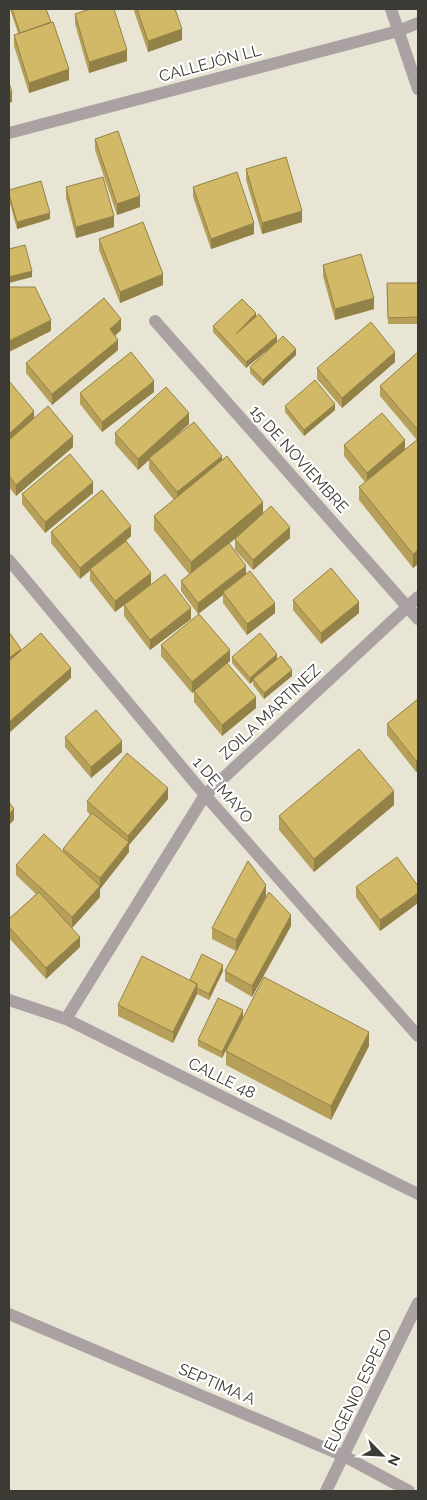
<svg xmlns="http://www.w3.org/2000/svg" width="427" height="1500" viewBox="0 0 427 1500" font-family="Raleway,sans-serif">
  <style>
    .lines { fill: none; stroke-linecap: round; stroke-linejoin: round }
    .minor { stroke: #aaa1a2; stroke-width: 12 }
    .wall { fill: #b59f59 }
    .shaded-wall { fill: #938248 }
    .building { fill: #d2b967; stroke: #938248 }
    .labels { text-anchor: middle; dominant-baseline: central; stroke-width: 4.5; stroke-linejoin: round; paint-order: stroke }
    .street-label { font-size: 16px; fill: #3c3a34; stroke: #fff }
  </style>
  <rect width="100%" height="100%" fill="#e9e5d4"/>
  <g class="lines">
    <!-- minor -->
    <path class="minor" d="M391,9l27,80
      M9,133l389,-102 20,-8
      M155,321l263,298
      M9,560l196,235 213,241
      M9,1000l57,19 352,175
      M66,1019l139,-224 213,-198
      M9,1314l335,142 65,35
      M326,1491l92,-188"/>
  </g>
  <!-- wall -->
  <path class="wall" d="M10,9h36l23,71 -40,13 -15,-47v-11l4,-2z
    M134,9h41l7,31 -34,12 -14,-41z
    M75,14l52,47 -38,12 -14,-49z
    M95,139l45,68 -23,8 -22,-65z
    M246,169l56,53 -40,12 -16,-54z
    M66,187l48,40 -38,11 -10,-40z
    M193,187l61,47 -43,15 -18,-52z
    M9,190l41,29 -33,10 -8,-29z
    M99,239l64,46 -43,18 -21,-53z
    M323,265l51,44 -39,11 -12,-44z
    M387,283h31v41h-30z
    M256,317l21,25 -31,26 -33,-36v-6z
    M121,330l-6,6 3,14 -66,55 -26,-32v-10z
    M418,352v212l-5,4 -54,-68v-13l6,-5 -21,-26v-11l61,5 12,-10 -37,-44v-10z
    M296,355l-33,31 -13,-13v-6z
    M395,362l-53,46 -25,-29v-11z
    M9,381l25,37 39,29 -57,49 -7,-9z
    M154,392l-52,40 -22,-28v-11z
    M285,406l50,4 -31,26 -19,-24z
    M189,424l-21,19 54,18 41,52 27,25 -37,32 -18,-20v-11l-6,5 17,29 29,40 -28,22 -24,-32v-8l-25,19 -17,-23v-10l8,-7 -35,-44v-14l20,-16 -25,-31v-9l-11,10 -23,-26v-11z
    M93,493l-48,40 -23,-29v-10z
    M51,532l80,4 -5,5 25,43 -36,28 -25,-32v-10l-10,9 -29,-36z
    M293,600l66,13 -38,31 -28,-34z
    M124,605l67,14 -41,31 -26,-34z
    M161,645l69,16 -3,2 29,45 -34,28 -28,-34v-10l-2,1 -31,-37z
    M232,657l45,2 15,17 -28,23 -11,-14v-4l-3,3 -18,-21z
    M418,699v71l-2,2 -29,-37v-11z
    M65,737l57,15 -31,26 -26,-31z
    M168,799l-39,46v7l-29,37v8l-28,31 8,19 -34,32 -37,-41v-19l27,-25 -20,-19v-10l47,-13v-3l27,-34 -3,-4v-10z
    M394,805l-80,67 -35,-42v-14z
    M418,886v17l-38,28 -24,-34v-10z
    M266,896l25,30 -39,71 -27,-16v-10l11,-20 -24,-12v-11z
    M418,964v13l-1,-2v-10z
    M223,971l-14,29 -12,-6 -24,49 -55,-27v-11l72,-25z
    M243,1017l-21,41 -24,-12v-6z
    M369,1046l-38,74 -105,-55v-14z"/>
  <!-- shaded-wall -->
  <path class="shaded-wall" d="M182,29v11l-34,12v-11z
    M127,50v11l-38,12v-11z
    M69,69v11l-40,13v-10z
    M12,92v10l-3,1v-10z
    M140,196v11l-23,8v-11z
    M302,211v11l-40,12v-11z
    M50,213v6l-33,10v-7z
    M114,216v11l-38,11v-11z
    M254,223v11l-43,15v-10z
    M32,271v6l-23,6v-6z
    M163,274v11l-43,18v-11z
    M374,298v11l-39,11v-11z
    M256,313v6l-20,15z
    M121,319v11l-11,10v-11z
    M51,320v11l-42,21v-11z
    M277,336v6l-31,26v-6z
    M118,340v10l-66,55v-11z
    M296,349v6l-33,31v-6z
    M395,352v10l-53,46v-10z
    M154,381v11l-52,40v-10z
    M335,404v6l-31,26v-6z
    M34,411v11l-25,23v-11z
    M189,413v11l-39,35 -1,-1v2l-11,10v-11z
    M73,436v11l-57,49v-11z
    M405,440v11l-38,32v-10z
    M222,456v11l-45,36v-11z
    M93,482v11l-48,40v-11z
    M263,502v13l-72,60v-13z
    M131,526v10l-51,43v-11z
    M290,527v11l-37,32v-10z
    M418,550v14l-5,4v-14z
    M246,566v11l-23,15v3l-25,19v-11z
    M151,573v11l-36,28v-11z
    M359,602v11l-38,31v-11z
    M275,603v10l-28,22v-11z
    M191,608v11l-41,31v-10z
    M21,649v6l-12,9v-6z
    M230,650v11l-38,32v-11z
    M277,654v6l-24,19v2l-3,3v-6z
    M71,668v10l-62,55v-11z
    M292,670v6l-28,23v-6z
    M256,697v11l-34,28v-11z
    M122,741v11l-31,26v-11z
    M418,759v11l-2,2v-11z
    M168,788v11l-39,46v7l-29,37v8l-28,31v-11l28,-31v-8l28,-35v-7z
    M394,791v14l-80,67v-13z
    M14,809v11l-5,5v-11z
    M266,885v11l-30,55v-11z
    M418,893v10l-38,28v-11z
    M291,915v11l-39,71v-11z
    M80,937v10l-34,32v-11z
    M223,965v6l-14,29v-6z
    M197,984v10l-24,49v-11z
    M243,1010v7l-21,41v-6z
    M369,1032v14l-38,74v-14z"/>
  <!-- building -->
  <path class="building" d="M12,9h34l5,13 -31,11z
    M90,9h24l13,41 -38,12 -14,-48z
    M137,9h38l7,20 -34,12z
    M53,22l16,47 -40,14 -15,-48z
    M9,83l3,9 -3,1z
    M118,131l22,65 -23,8 -22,-65z
    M286,157l16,54 -40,12 -16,-54z
    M237,172l17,51 -43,16 -18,-52z
    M103,177l11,39 -38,11 -10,-40z
    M41,181l9,32 -33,9 -8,-28v-4z
    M143,222l20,52 -43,18 -21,-53z
    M25,245l7,26 -23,6v-28z
    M361,254l13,44 -39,11 -12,-44z
    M387,283h31v34l-30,1z
    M9,287h26l16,33 -42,21z
    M104,298l17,21 -11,10 8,11 -66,54 -26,-31z
    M242,299l14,14 -20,21 23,-20 18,22 -31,26 -33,-36z
    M371,322l24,30 -53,46 -25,-30z
    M283,336l13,13 -33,31 -13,-13z
    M131,352l23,29 -52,41 -22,-29z
    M418,352v78l-38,-44z
    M315,380l20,24 -31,26 -19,-24z
    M9,381l25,30 -25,23z
    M166,387l23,26 -51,46 -23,-26z
    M48,406l25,30 -57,49 -7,-9v-36z
    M382,413l23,27 -38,33 -23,-28z
    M194,422l28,34 -45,36 -28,-34z
    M418,439v111l-5,4 -54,-67z
    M70,454l23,28 -48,40 -23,-28z
    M227,456l36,46 -72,60 -37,-46z
    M102,490l29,36 -51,42 -29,-36z
    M271,506l19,21 -37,33 -18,-21z
    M126,541l25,32 -36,28 -25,-32z
    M229,543l17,23 -48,37 -17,-22z
    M331,568l28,34 -38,31 -28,-33z
    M250,571l25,32 -28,21 -24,-32z
    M165,574l26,34 -41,32 -26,-35z
    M199,614l31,36 -38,32 -31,-37z
    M9,632l12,17 -12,9z
    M41,633l30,35 -62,54v-61z
    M260,633l17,21 -27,24 -18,-21z
    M281,656l11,14 -28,23 -11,-14z
    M227,663l29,34 -34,28 -28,-34z
    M418,699v60l-2,2 -29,-37z
    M96,710l26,31 -31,26 -26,-30z
    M359,749l35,42 -80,68 -35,-43z
    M127,753l41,35 -40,48 -41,-35z
    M9,802l5,7 -5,5z
    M92,813l37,29 -29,36 -37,-29z
    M44,834l56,52 -28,31 -56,-52z
    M397,857l21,29v7l-38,27 -24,-33z
    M248,861l18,24 -30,55 -24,-12z
    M39,892l41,45 -34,31 -37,-41v-8z
    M269,892l22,23 -39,71 -27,-15z
    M202,954l21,11 -14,29 -12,-6v-4l-7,-4z
    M142,956l55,28 -24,48 -55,-27z
    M264,977l105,55 -38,74 -105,-55z
    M218,998l25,12 -21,42 -24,-12z"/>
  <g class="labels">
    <!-- street labels -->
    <g class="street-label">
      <text transform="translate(210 63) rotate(-15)">CALLEJÓN LL</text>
      <text transform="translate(299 459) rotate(48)">15 DE NOVIEMBRE</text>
      <text transform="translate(270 712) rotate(-43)">ZOILA MARTINEZ</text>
      <text transform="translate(223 790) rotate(49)">1 DE MAYO</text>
      <text transform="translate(222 1078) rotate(26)">CALLE 48</text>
      <text transform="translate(217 1384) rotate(23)">SEPTIMA A</text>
      <text transform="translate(358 1390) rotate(-64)">EUGENIO ESPEJO</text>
    </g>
  </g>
  <!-- border -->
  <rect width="427" height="1500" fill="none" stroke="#3c3a34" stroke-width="20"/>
  <!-- north arrow -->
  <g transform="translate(382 1455) rotate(114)" stroke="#ffffff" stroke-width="4" paint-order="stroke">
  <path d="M0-4L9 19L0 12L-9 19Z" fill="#3c3a34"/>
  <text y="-8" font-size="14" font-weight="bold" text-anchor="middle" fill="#3c3a34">N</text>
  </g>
</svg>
